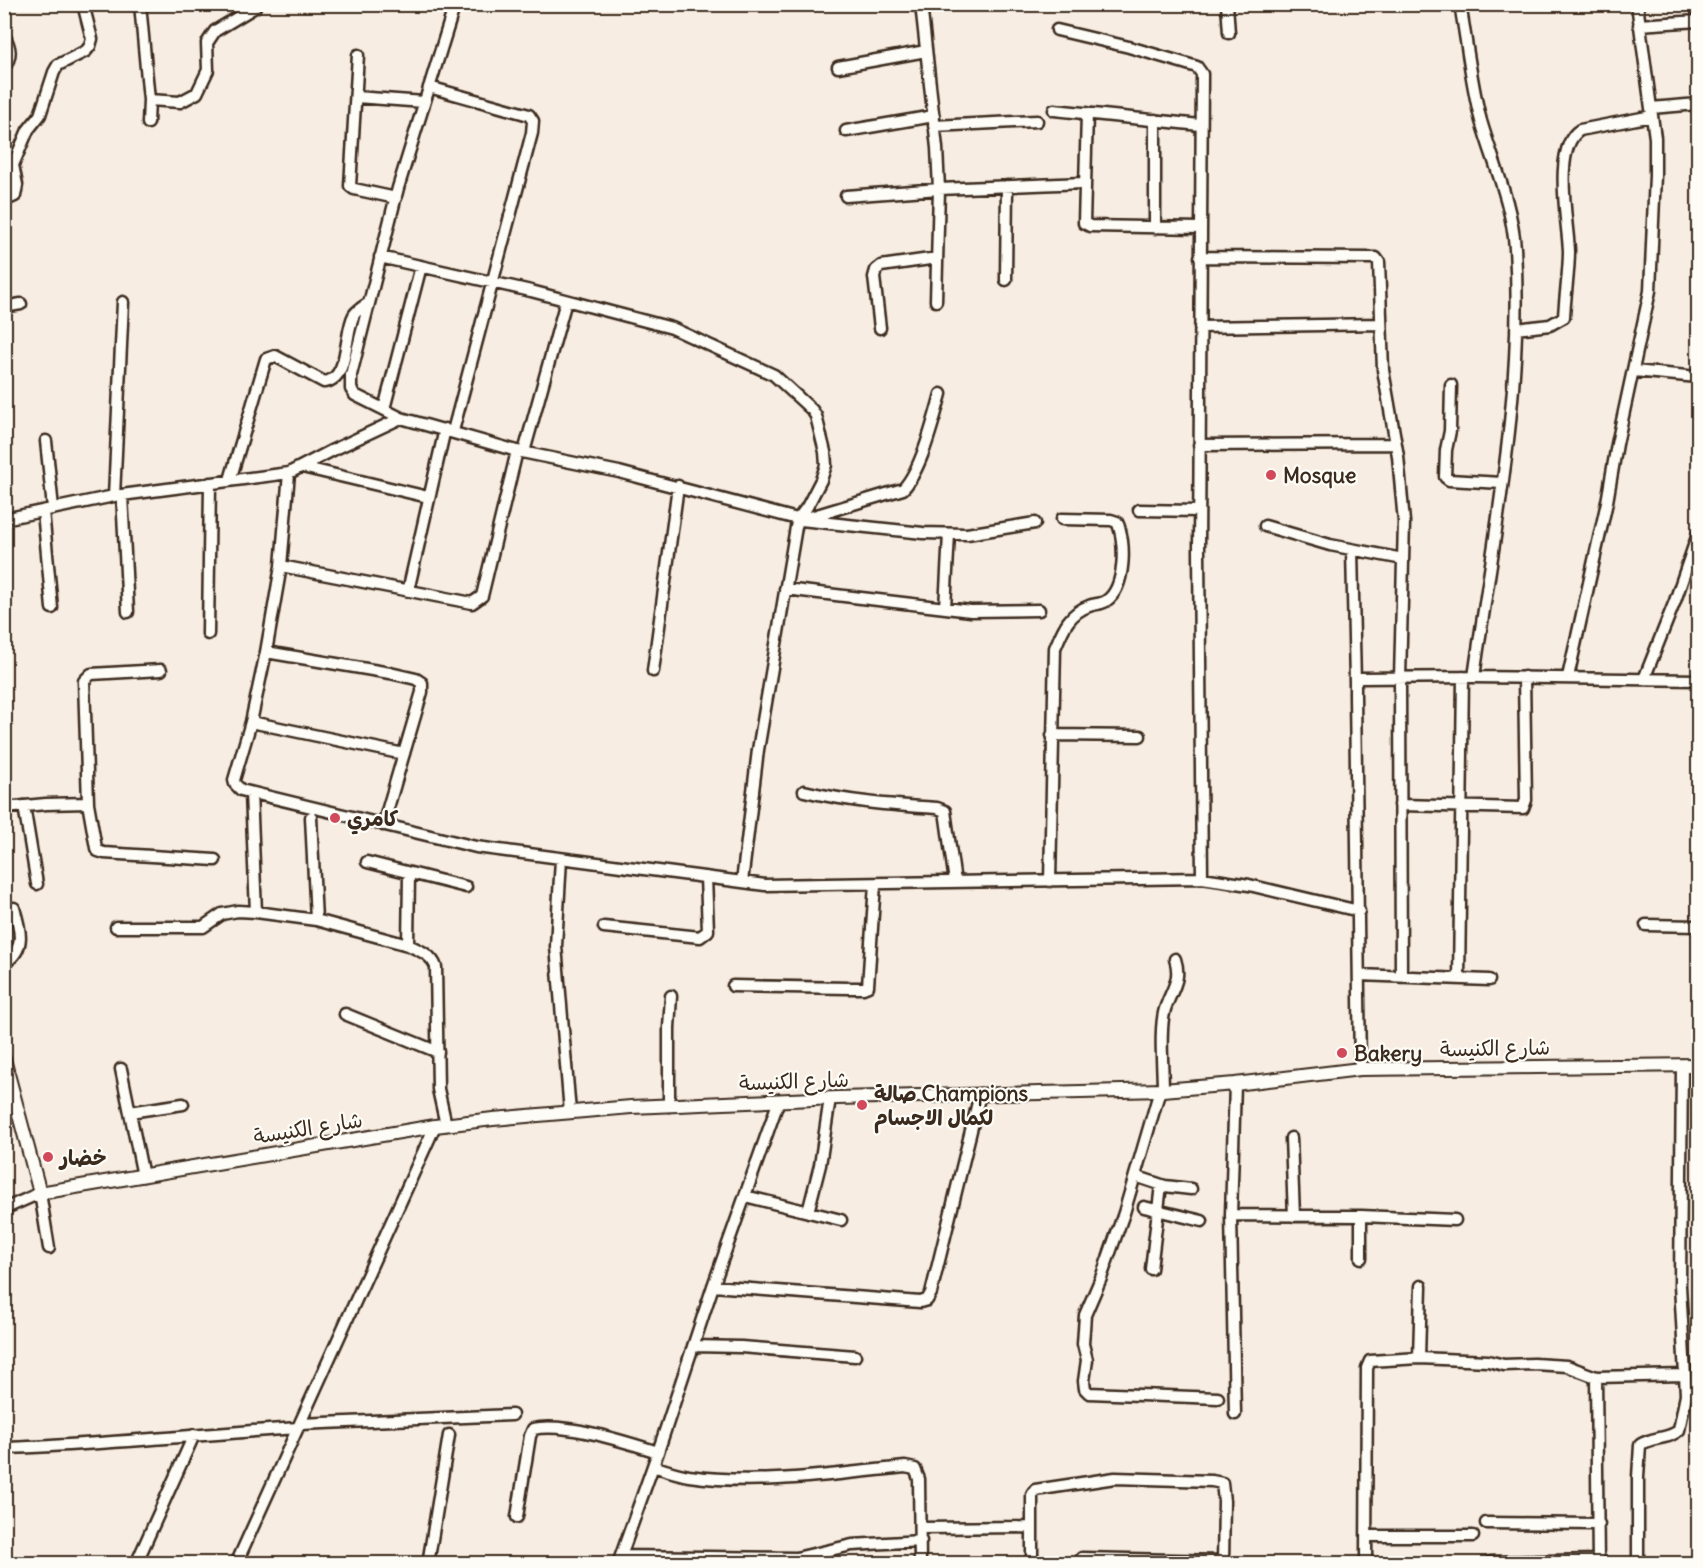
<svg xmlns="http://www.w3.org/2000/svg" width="1703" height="1568" viewBox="0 0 1703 1568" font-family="Delius,'Playpen Sans Arabic',sans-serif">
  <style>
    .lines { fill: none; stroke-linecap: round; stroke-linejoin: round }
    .minor-casing { stroke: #3b2a1e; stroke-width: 15 }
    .major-casing { stroke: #3b2a1e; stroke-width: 16 }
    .minor { stroke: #fdfcf7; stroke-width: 10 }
    .major { stroke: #fdfcf7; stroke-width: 12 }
    .poi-dot { fill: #d1495b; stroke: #fdfcf7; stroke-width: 2 }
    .labels { text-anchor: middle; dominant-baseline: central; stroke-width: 4.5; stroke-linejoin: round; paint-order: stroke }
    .poi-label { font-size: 21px; font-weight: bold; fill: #3b2a1e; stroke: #fdfcf7; text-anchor: start }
    .street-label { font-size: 21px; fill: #3b2a1e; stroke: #fdfcf7 }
  </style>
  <rect width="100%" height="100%" fill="#f7ede2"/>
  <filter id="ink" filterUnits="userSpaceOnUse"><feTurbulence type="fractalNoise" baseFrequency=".0167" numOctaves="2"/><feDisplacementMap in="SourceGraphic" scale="12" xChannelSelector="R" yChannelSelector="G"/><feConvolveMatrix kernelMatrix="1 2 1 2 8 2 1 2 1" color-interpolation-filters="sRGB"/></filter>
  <g filter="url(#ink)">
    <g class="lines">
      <defs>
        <path id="minor" d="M140,4l9,96 -1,23
          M455,4l-57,184 -47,187v14l4,6 46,23 116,33 102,21 182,48 122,13 44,1 68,-11
          M921,4l16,144 2,41 -3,112
          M1227,4l2,29
          M1460,4c7,39 11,79 21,117 12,41 31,83 34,127 9,143 -21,287 -41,429
          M1639,25l59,-4
          M1057,30l72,17 55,16 13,4 5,7 -3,478 3,326
          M4,35c7,13 8,21 0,33
          M358,55l-8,131 4,3 42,9
          M838,67l88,-16
          M429,87l100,28 4,6 -1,12 -79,298
          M356,97l68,5
          M149,100l31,2 17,-9 11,-23 -1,-27 8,-12 40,-24 1,-3
          M1651,108l47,-4
          M1054,110l146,15
          M1087,113l-3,110 6,3 110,2
          M1155,120v108
          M934,126l103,-5
          M846,131l88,-15
          M846,196l93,-7 145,-6
          M4,201l11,-5 2,-11 -4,-20 15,-35 12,-15 14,-43 4,-7 28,-14 4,-5 2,-7 -9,-35
          M380,257l151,34 141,37 102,47 38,35 4,6 9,36 1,13 -5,15 -14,27 -9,12 -2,8 -38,223 -16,132
          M1200,257l170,1h6l3,4 4,108 15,86 6,66 -4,156 1,299
          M1006,280l1,-94
          M4,307l17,-3
          M1200,327l180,-3
          M880,328l-6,-51 2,-7 5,-4 56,-8
          M1516,329l34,-4 14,-8c1,-22 5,-44 5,-66 -1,-28 -17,-104 11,-121l72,-14
          M1634,371l64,6
          M1451,385l-1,46 -4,19 -1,27 4,3 53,3
          M384,409l37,-143
          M46,441l7,67
          M1199,445l196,-1
          M524,452l42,-151
          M302,467l126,30
          M289,473l-8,93 -15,86 -15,70 -17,58 1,4 6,6 235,57 289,38 437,-7 47,7 110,26
          M230,480l36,-121 9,-3 49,26c26,-2 20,-50 30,-67 3,-5 10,-9 15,-12
          M122,495l6,117
          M114,496l9,-194
          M1139,510l60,1
          M43,511l9,97
          M807,518l96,-29c18,-18 31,-70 38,-95
          M4,519l110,-23 175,-23 44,-23 68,-32
          M1265,526l65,19 73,14
          M1352,550l3,133
          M281,566l191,37 10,-7 35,-145
          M785,589l186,22 68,-1
          M408,591l37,-162
          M945,608l4,-74
          M208,634l2,-151
          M266,652l124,21 26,6 6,4v9l-39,133
          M161,670l-70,4 -7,7 4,122 8,45 2,3 6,2 111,7
          M653,671l25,-185
          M1568,677l39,-175 10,-58 33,-153 5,-116v-37l-18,-134
          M1644,679l31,-78 23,-67
          M251,722l153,32
          M1052,735l88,1
          M804,791c47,11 85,14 133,17l8,3 10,71
          M251,793l5,119
          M1400,805l123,3 3,-8 -2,-123
          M24,806l13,78
          M4,808l42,-4 42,-1
          M311,817l5,103
          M561,859l-5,87 14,166
          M367,862l99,25
          M1050,881l5,-233c8,-19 14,-35 34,-42 5,-2 13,-2 17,-5 20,-13 20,-61 11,-79l-6,-2 -49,-1
          M1646,925l52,1
          M116,927h87l19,-13 16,-3 18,1 60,8 92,25c11,5 24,10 28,22l2,122 8,36
          M604,927l96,10 8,-6 -2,-54
          M408,945l1,-71
          M4,963c23,-13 16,-35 10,-55
          M1359,975l130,5
          M1459,979l4,-302
          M733,986l117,2h13l5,-2 7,-102
          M345,1014l93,38
          M1682,1065l-2,220 5,90
          M121,1069l22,107
          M1360,1069l-5,-373v-13l4,-5 115,-1 224,3
          M1235,1084l-4,131 4,199
          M1160,1090l-36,123 -23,65 -16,37 -2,29 4,16 -3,21 1,8 4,4 129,5
          M1163,1090c0,-23 -4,-61 2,-81 6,-19 17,-29 10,-50
          M669,1106v-78l2,-32
          M130,1112l53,-8
          M1291,1138l3,78
          M1135,1176l30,10 26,3
          M745,1196l96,24
          M1144,1207l58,14
          M4,1209l36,-16 9,55
          M808,1212l12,-47 10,-67
          M1231,1215l130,1 94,4
          M1361,1216v42
          M1151,1269l10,-84
          M713,1286l207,16 7,-2 4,-7 49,-199
          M693,1346l48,1 114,9
          M1419,1358l2,-72
          M1596,1377l2,187
          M300,1424l212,-9
          M4,1448c98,-3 196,-14 294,-20
          M653,1466c12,4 24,8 36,10 71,10 145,-2 216,-9l10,2 4,10 1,85
          M517,1517l13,-81 3,-7c32,-7 93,13 125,23
          M1486,1523l113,1
          M920,1528l111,-1
          M1366,1536h107
          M621,1556l175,2 56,-13 69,-4
          M1082,1558l140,3
          M1491,1562l107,-2
          M136,1564l58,-129
          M236,1564l199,-438
          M428,1564l21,-129
          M618,1564l40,-112 55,-166 66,-186
          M1032,1564v-69l3,-5 80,-12 97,3 10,2 2,18 -1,63
          M1366,1564l1,-196 3,-7 49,-3 69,3 16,4 30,-1 33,2 29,11 89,-2 1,20 -7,35c-10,10 -27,6 -39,15l-2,32v87"/>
        <path id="major" d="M4,1059l36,134 395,-67 58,-7 138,-12 206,-9 326,-8 72,-6 125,-15 338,-4"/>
      </defs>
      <!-- minor casing -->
      <use href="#minor" class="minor-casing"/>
      <!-- major casing -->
      <use href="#major" class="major-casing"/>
      <!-- minor -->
      <use href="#minor" class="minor"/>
      <!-- major -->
      <use href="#major" class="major"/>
    </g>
  </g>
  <!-- markers -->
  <g class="poi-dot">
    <circle cx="1271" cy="475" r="6"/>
    <circle cx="335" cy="818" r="6"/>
    <circle cx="1342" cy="1053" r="6"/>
    <circle cx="862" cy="1105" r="6"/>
    <circle cx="48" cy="1157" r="6"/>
  </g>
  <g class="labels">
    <!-- poi labels -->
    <g class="poi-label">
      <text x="1283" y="475">Mosque</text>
      <text x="347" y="818">كامري</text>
      <text x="1354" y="1053">Bakery</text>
      <text x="874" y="1093">صالة Champions<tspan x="874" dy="24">لكمال الاجسام</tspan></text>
      <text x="60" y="1157">خضار</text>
    </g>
    <!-- street labels -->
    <g class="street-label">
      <text transform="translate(1495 1048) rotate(-1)">شارع الكنيسة</text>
      <text transform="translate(794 1081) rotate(-2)">شارع الكنيسة</text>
      <text transform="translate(308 1128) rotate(-9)">شارع الكنيسة</text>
    </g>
  </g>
  <!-- margin -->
  <rect width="1703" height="1568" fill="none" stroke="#fdfcf7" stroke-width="24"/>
  <rect x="12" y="12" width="1679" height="1544" fill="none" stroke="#3b2a1e" stroke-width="2" filter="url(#ink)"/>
</svg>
